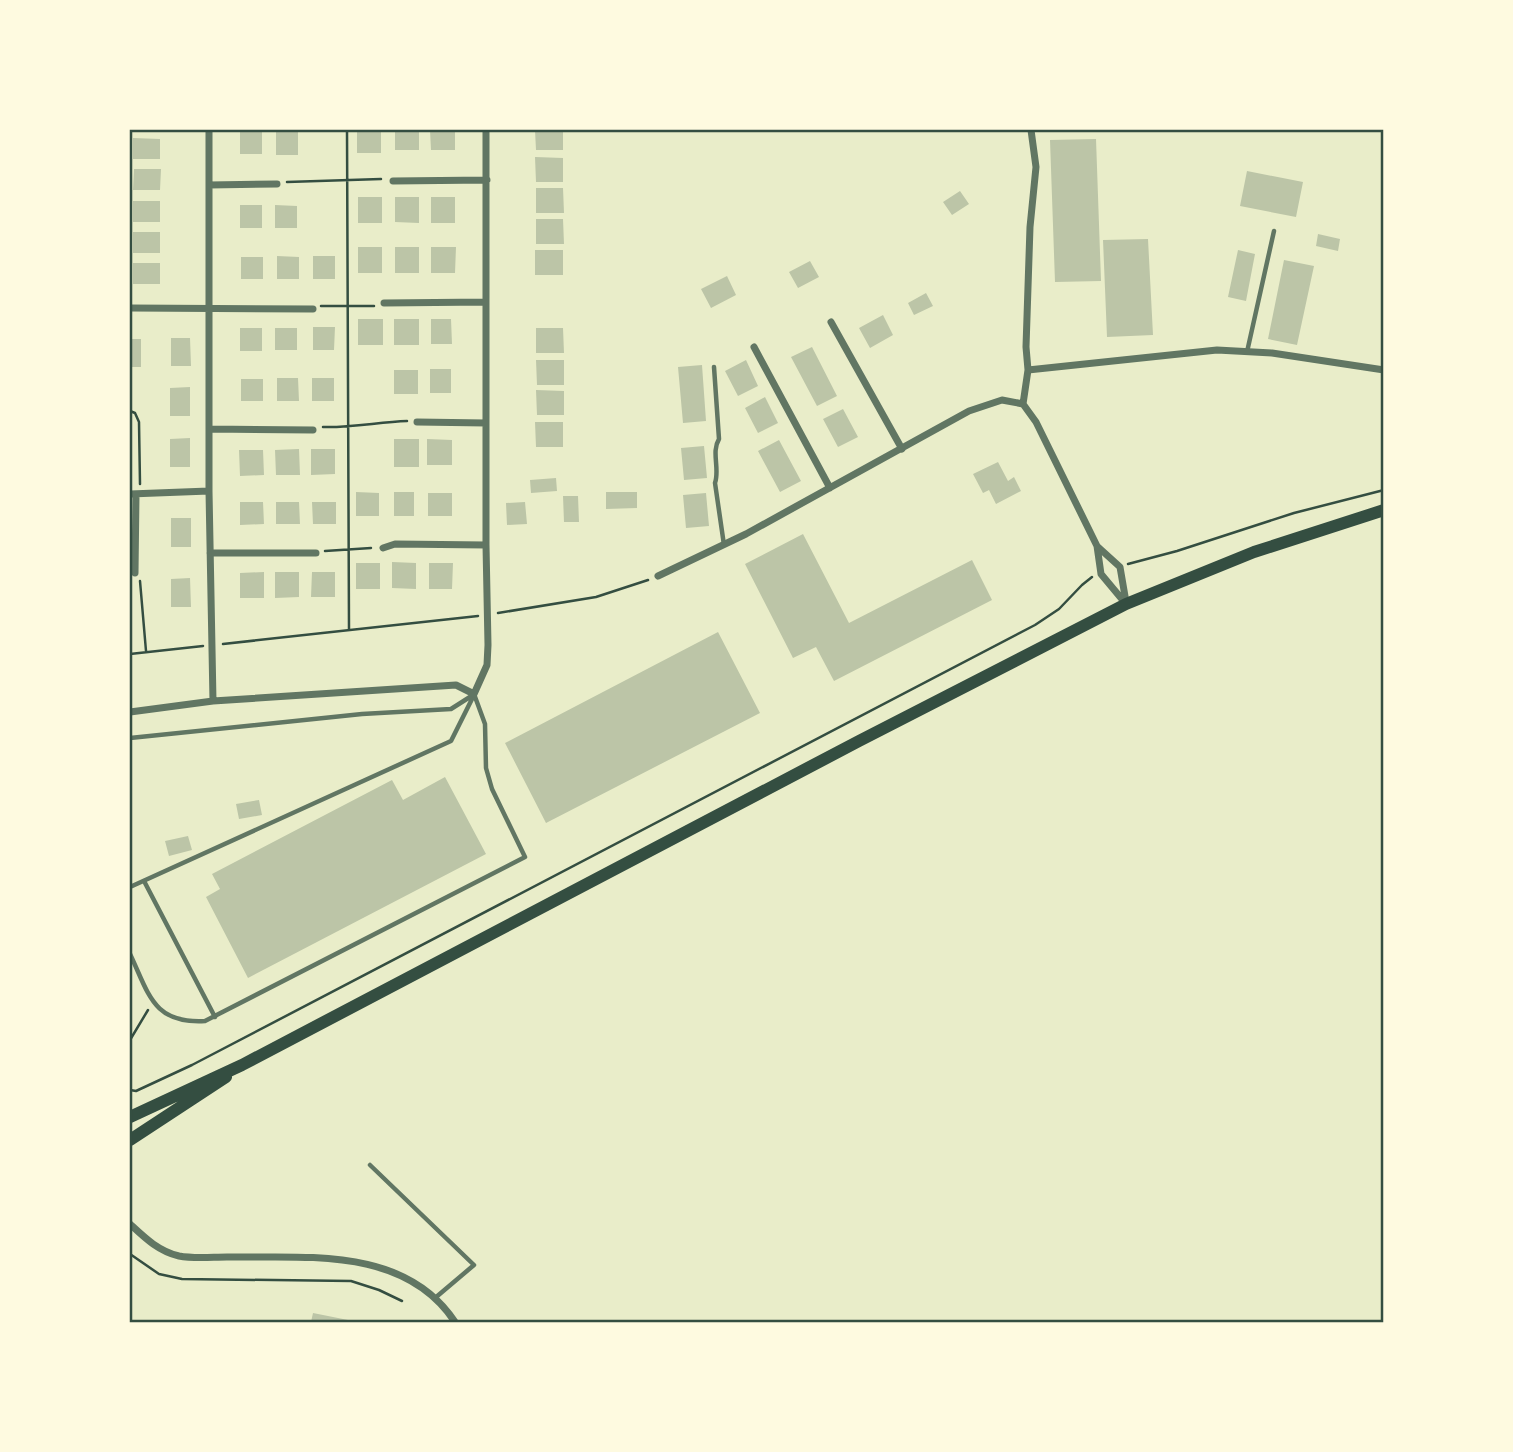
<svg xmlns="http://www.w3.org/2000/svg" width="1513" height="1452" viewBox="0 0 1513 1452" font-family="Lato,sans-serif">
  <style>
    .building { fill: #bcc5a7 }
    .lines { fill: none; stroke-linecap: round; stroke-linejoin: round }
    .path { stroke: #344e41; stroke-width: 2.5 }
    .service { stroke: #617663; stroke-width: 4.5 }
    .minor { stroke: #617663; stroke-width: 7 }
    .secondary { stroke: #344e41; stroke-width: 12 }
    .neatline { fill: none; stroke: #344e41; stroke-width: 2.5 }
  </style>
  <rect width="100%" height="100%" fill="#e9edc9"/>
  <!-- building -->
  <path class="building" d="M357,130h24v23h-24z
    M395,130h24v20h-24z
    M430,130h25v20h-24z
    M535,130h28v20h-27z
    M240,132h22v22h-22z
    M276,132h22v23h-22z
    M133,138l27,1v20h-27z
    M1096,139l5,142 -46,1 -5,-142z
    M535,157l28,1v24h-27z
    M134,169h27l-1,21h-27z
    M1247,171l56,11 -7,35 -56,-11z
    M536,188h27l1,25h-28z
    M960,191l9,13 -17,11 -9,-13z
    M358,197h24v26h-24z
    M395,197h24v26l-24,-1z
    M431,197h24v26h-24z
    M133,201h27v21h-27z
    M240,205h22v23h-22z
    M275,205l22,1v22h-22z
    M536,219h27l1,25h-28z
    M133,232h27v21h-27z
    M1318,234l22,5 -2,12 -22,-5z
    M1148,239l5,96 -46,2 -4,-97z
    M358,247h24v26h-24z
    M395,247h24v26h-24z
    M431,247h25l-1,26h-24z
    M535,250h28v25h-28z
    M1238,250l17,4 -9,47 -18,-4z
    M277,256l22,1v22h-22z
    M313,256h22v23h-22z
    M241,257h22v22h-22z
    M1284,260l30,6 -17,79 -29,-6z
    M810,261l9,16 -21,11 -9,-16z
    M133,263h27v21h-27z
    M727,276l9,19 -25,13 -10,-19z
    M926,293l7,13 -19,9 -6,-12z
    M883,315l10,20 -23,13 -11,-20z
    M358,319h25v26h-25z
    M394,319h25v26h-25z
    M431,319h20l1,25h-21z
    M313,327h22l-1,23h-21z
    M240,328h22v23h-22z
    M275,328h22v22h-22z
    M536,328h27l1,25h-28z
    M171,338h19l1,28h-20z
    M130,339h11v28h-11z
    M812,347l25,49 -20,10 -26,-49z
    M536,360h28v25h-27z
    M746,360l12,26 -20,10 -13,-25z
    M702,365l4,56 -23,2 -5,-56z
    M430,369h21v24h-21z
    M394,370h24v24h-24z
    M277,378h21l1,23h-22z
    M312,378h22v23h-22z
    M241,379h22v22h-22z
    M190,387v29h-20v-28z
    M536,390l28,1v24h-27z
    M765,397l13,26 -20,10 -13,-25z
    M843,409l15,28 -20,10 -15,-28z
    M535,422h28v25h-27z
    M190,438v29h-20v-28z
    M394,439h25v28h-25z
    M427,439l25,1v25h-25z
    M779,440l22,41 -21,11 -22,-41z
    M704,446l3,32 -23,2 -3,-32z
    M299,449l1,26h-24l-1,-25z
    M311,449h24v25l-24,1z
    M239,450h24l1,25 -24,1z
    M998,462l10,19 6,-4 7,14 -25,13 -7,-14 -6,3 -10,-19z
    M556,478l1,13 -26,2 -1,-13z
    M356,492l23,1v23h-23z
    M394,492h20v24h-20z
    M606,492h31v16l-31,1z
    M428,493h24v23h-24z
    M706,493l3,33 -23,2 -3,-33z
    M563,496h15l1,26h-15z
    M240,502h23l1,22 -24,1z
    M276,502h23l1,22h-24z
    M312,502h24v22h-23z
    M525,502l2,22 -20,1 -1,-22z
    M171,518h20v29h-20z
    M803,534l46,89 123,-63 20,40 -158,81 -18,-34 -23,11 -48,-94z
    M392,562l24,1v26l-24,-1z
    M356,563h24v26h-24z
    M429,563h24l-1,26h-23z
    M264,572v26h-24v-25z
    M275,572h24v25l-24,1z
    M312,572h23v25h-24z
    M190,578l1,29h-20v-28z
    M718,632l42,81 -214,110 -41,-80z
    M445,777l41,77 -238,124 -42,-81 14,-8 -8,-15 180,-94 11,20z
    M259,800l3,15 -23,4 -3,-15z
    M188,836l4,14 -23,6 -4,-15z
    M313,1313l40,8v1h-42z"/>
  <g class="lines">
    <!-- path -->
    <path class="path" d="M347,130l2,500
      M287,182l94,-3
      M321,306h53
      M130,411l5,2 4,9 1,62
      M323,427c28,1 56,-5 84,-6
      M325,551l46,-3
      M1128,564l49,-13 117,-38 90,-23
      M140,581l6,70
      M498,613l98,-16 52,-17
      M223,644l255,-28
      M130,654l73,-8
      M130,1040l18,-30
      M130,1090l6,1 56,-26 843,-440 24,-16 23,-24 10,-8
      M130,1254l29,20 23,5 169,2 28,9 23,11"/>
    <!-- service -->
    <path class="service" d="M1247,352l27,-121
      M714,367l5,72c-8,13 1,30 -4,44l9,62
      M130,738l232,-24 89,-5 22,-14
      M144,881l71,136
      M130,887l321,-146 23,-46
      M130,954c19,40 23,70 75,67l320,-164 -33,-68 -6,-21 -1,-44 -11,-30
      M370,1165l104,100 -39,33"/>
    <!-- minor -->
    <path class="minor" d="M209,130v361l4,210
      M393,181l94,-1
      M209,185l68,-1
      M384,303l102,-1
      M130,308l183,1
      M831,322l71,127
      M754,347l76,141
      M1028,370l189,-20 55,3 112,17
      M1023,404l5,-34 -2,-23 4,-120 6,-60 -5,-37
      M417,422l69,1
      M209,429l104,1
      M130,494l79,-3
      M1098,547l22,20 6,35
      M383,548l12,-4 91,1
      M210,553h106
      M135,573l1,-79
      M658,576l88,-42 223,-123 33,-11 21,4 13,18 61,124 4,28 25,30
      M130,712l83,-11 243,-16 18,9 13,-29 1,-20 -2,-100v-415
      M130,1224c14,13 28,27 49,32 15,3 33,1 48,1 79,1 178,-11 228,65"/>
    <!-- secondary -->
    <path class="secondary" d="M130,1117l112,-52 617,-324 267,-137 128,-52 130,-42
      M130,1140l96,-63"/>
  </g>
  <!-- border -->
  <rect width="1513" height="1452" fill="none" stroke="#fefae0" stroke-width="262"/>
  <rect x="131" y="131" width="1251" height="1190" class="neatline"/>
</svg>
